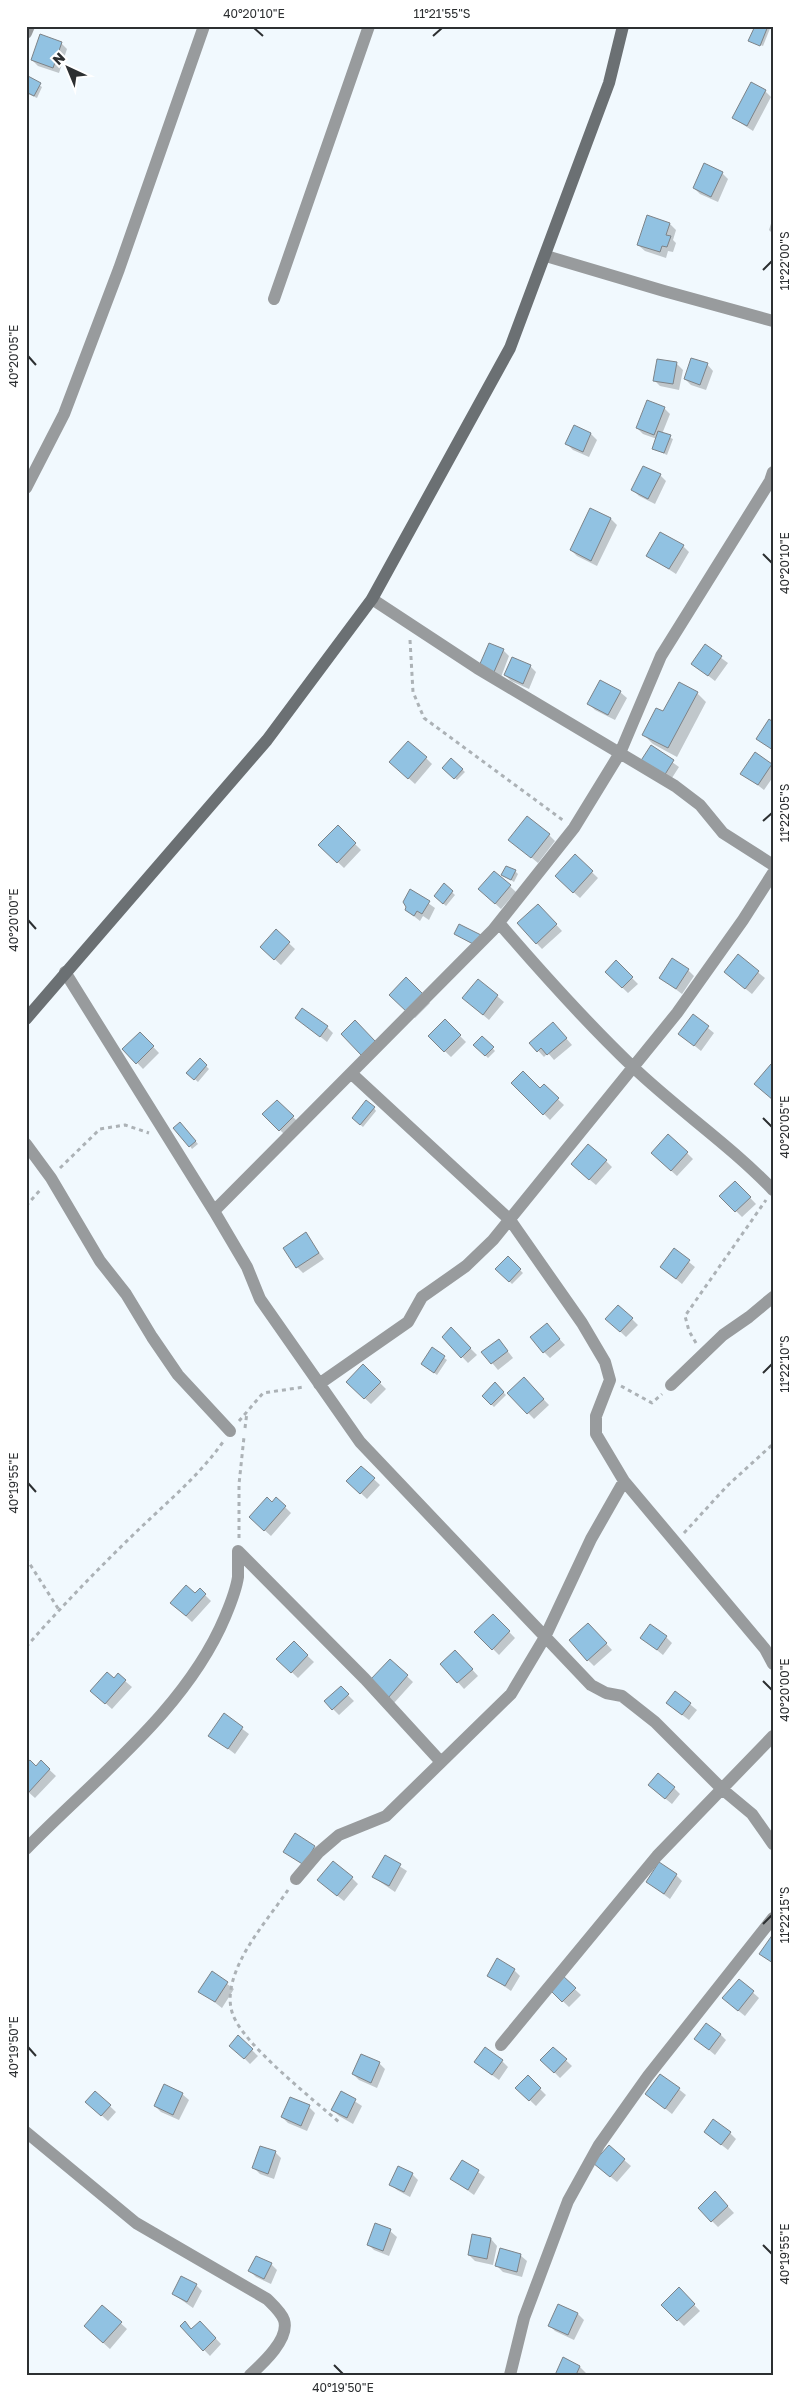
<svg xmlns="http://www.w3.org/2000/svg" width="799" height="2401" viewBox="0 0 799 2401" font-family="'Golos Text',sans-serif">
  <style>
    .shadow { fill: #0003 }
    .building { fill: #91c2e2; stroke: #7d8388 }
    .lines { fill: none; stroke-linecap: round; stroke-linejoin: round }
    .path { stroke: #acb2b6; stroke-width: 3; stroke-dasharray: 4 4; stroke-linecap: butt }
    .street { stroke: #989b9d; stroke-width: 12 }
    .secondary { stroke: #6b7073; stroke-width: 12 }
    .ticks { fill: none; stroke: #2c2f31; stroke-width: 2 }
    .neatline { fill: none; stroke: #2c2f31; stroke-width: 2 }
    .ticks-label { font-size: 12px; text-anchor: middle; fill: #2c2f31 }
  </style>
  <rect width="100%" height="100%" fill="#f1f9fe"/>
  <!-- shadow -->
  <path class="shadow" d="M756,26h15l-8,20 -12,-5z
    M61,43l6,6 -8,24 -21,-7 -6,-6z
    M28,78l14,9 -5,11 -11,-5z
    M765,91l6,6 -18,34 -20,-13z
    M722,173l6,6 -10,23 -18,-8 -6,-6z
    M648,217l22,7 6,6 -3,10 3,3 -3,9 -5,-1 -2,7 -21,-7 -7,-6z
    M773,217v17l-4,-4z
    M676,363l7,7 -4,20 -19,-4 -6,-6z
    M707,364l6,7 -7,19 -15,-5 -6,-6z
    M664,408l6,6 -8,20 11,5 -6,16 -13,-6 3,-10 -14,-5 -6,-6z
    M591,434l6,6 -8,17 -16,-7 -6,-6z
    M660,475l6,6 -11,23 -16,-8 -6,-6z
    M591,510l20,9 6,6 -20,41 -20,-10 -6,-6z
    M683,546l6,6 -13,22 -28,-18z
    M705,646l23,17 -13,18 -22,-17z
    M503,650l6,6 -8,21 -20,-11z
    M530,666l6,6 -7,17 -18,-8 -6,-6z
    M620,692l7,6 -12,22 -20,-10 -6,-6z
    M697,693l9,9 -29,55 -24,-13 -10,-10 20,-21z
    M651,747l28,20 -9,14z
    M426,758l6,6 -17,20 -18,-16z
    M451,759l14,13 -8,8 -13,-12z
    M771,765l2,12 -9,13 -22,-17z
    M338,827l23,23 -17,18 -24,-23z
    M549,835l6,6 -17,22 -28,-23z
    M575,856l23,22 -18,20 -18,-16z
    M515,871l3,3 -4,8 -11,-7z
    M495,872l21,20 -15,17 -15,-14z
    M444,885l11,10 -9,11 -11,-10z
    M411,891l24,17 -6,12 -6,-4 -3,5 -14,-11z
    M538,905l24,26 -20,18 -24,-25z
    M276,931l19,18 -14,16 -13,-12z
    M738,956l27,22 -13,16 -20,-16z
    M616,962l22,22 -10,9 -22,-21z
    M688,970l6,6 -12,18 -21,-16z
    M406,979l24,24 -15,15 -24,-23z
    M478,980l26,22 -15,18 -19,-16z
    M693,1016l21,17 -13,18 -21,-17z
    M297,1018l30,9 6,6 -6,9z
    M445,1021l21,21 -15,15 -22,-21z
    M559,1030l13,15 -18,15 -6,-7 -4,4 -13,-14z
    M140,1033l19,20 -16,16 -19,-20z
    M482,1037l13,14 -7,7 -13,-13z
    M200,1060l9,9 -11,13 -10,-9z
    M513,1083l27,7 4,-4 20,19 -14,15z
    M277,1101l22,22 -13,13 -22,-22z
    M374,1108l2,3 -13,16 -7,-6z
    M180,1124l18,20 -6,5 -2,-3z
    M687,1153l6,6 -16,17 -19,-17z
    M606,1161l6,6 -16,18 -18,-15z
    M735,1182l21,22 -14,13 -21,-21z
    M305,1234l19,25 -21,14 -6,-6z
    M674,1250l21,17 -13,17 -21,-17z
    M508,1258l15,15 -11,11 -15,-15z
    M607,1319h25l6,6 -12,12z
    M451,1329l26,26 -9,8 -25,-26z
    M552,1331l13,14 -15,13 -6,-6z
    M499,1340l14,18 -15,12 -15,-18z
    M432,1349l15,11 -10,15 -12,-9z
    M363,1366l23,23 -15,15 -24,-22z
    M524,1379l25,26 -15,14 -25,-26z
    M495,1384l11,11 -12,12 -11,-11z
    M361,1467l19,18 -13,14 -19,-18z
    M277,1499l14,14 -20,23 -21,-19z
    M200,1590l11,11 -19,21 -14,-13z
    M493,1615l22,23 -16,17 -23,-23z
    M594,1630l18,20 -18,16 -6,-6z
    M666,1637l6,6 -9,12 -21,-17z
    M294,1643l20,19 -16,16 -20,-19z
    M461,1657l17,19 -14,13 -22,-25z
    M390,1660l23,22 -19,21 -23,-23z
    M118,1675l14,12 -20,22 -20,-18 22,-11z
    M341,1688l13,13 -15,14 -13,-13z
    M676,1693l21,17 -8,10 -15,-11z
    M224,1715l25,19 -14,20 -25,-19z
    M41,1762l15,14 -21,22 -9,-8v-25l10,2z
    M674,1788l6,6 -8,10 -16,-13z
    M385,1857l22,14 -12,21 -22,-15z
    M676,1875l6,6 -12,18 -23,-17z
    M352,1878l6,6 -14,17 -19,-15z
    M514,1970l6,6 -9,15 -23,-16z
    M212,1973l22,16 -12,19 -22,-17z
    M562,1977l19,18 -12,12 -19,-18z
    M739,1980l20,18 -14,18 -15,-12z
    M720,2034l6,6 -11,15 -19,-16z
    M238,2037l20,19 -8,8 -19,-19z
    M553,2048l19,18 -12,12 -18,-18z
    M502,2061l6,6 -9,13 -17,-12z
    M379,2063l6,6 -8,19 -18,-8 -6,-6z
    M661,2075l25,20 -14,19 -25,-20z
    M528,2077l18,18 -10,11 -19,-18z
    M165,2086l17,8 7,6 -10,20 -18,-8 -6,-6z
    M95,2092l21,20 -8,9 -15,-13z
    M342,2093l20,13 -9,18 -14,-8 -6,-6z
    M309,2107l6,6 -8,18 -19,-8 -6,-6z
    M705,2132l25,1 6,6 -8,11z
    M609,2147l22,19 -14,16 -16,-13z
    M275,2152l6,6 -7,21 -14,-5 -6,-6z
    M462,2161l23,16 -11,18 -22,-16z
    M412,2174l6,6 -8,17 -13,-7 -6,-6z
    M721,2199l13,14 -16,14 -19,-19z
    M376,2225l14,6 7,6 -8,19 -15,-6 -6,-6z
    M473,2236l18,3 6,7 -4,19 -18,-4 -6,-6z
    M520,2255l7,6 -5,16 -19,-5 -6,-6z
    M271,2264l6,6 -6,14 -15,-7 -6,-6z
    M196,2285l6,6 -9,17 -20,-14z
    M679,2289l21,22 -16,15 -21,-21z
    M559,2305l19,9 6,6 -10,20 -19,-9 -6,-6z
    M103,2307l24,22 -17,20 -19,-17z
    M200,2322l21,22 -11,12 -29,-30 11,4z
    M564,2359l16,8 6,6 -1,2h-29z"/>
  <!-- building -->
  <path class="building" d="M755,26h13l-8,20 -12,-5z
    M40,34l22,8 -9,26 -22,-8z
    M28,76l13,7 -7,13 -8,-4z
    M751,82l15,8 -19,36 -15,-8z
    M704,163l19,9 -12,25 -18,-9z
    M647,215l23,8 -4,12 5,1 -4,11 -5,-1 -2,6 -23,-7z
    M691,358l17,5 -8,22 -16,-6z
    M657,359l20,3 -4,22 -20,-3z
    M647,400l18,7 -11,28 -18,-7z
    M574,425l17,8 -8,19 -18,-8z
    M658,431l13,4 -7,18 -12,-4z
    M643,466l18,8 -13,25 -17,-9z
    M590,508l21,10 -20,43 -21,-11z
    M660,532l24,13 -15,24 -23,-13z
    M489,643l15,6 -10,23 -15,-6z
    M705,644l17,12 -14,20 -17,-12z
    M512,657l19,8 -8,19 -19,-9z
    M600,680l21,11 -13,24 -21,-11z
    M679,682l19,10 -30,56 -26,-13 14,-27 7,3z
    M769,719l4,3v28l-17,-11z
    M408,741l19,16 -19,22 -19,-17z
    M651,745l23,15 -10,16 -24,-14z
    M755,752l17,12 -14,21 -18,-11z
    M451,758l12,11 -9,10 -12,-11z
    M527,816l23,18 -19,24 -23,-18z
    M338,825l18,18 -19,20 -19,-18z
    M575,854l18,17 -20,22 -18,-17z
    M506,866l10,4 -5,10 -10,-5z
    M494,871l17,14 -16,19 -17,-15z
    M444,883l9,8 -10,13 -9,-8z
    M410,889l20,12 -8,13 -5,-3 -3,5 -9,-6 1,-3 -3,-5z
    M538,904l19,20 -21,20 -19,-21z
    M459,924l22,11 -6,10 -21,-11z
    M276,929l14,13 -16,18 -14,-13z
    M738,954l21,17 -14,18 -21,-17z
    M672,958l17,11 -13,20 -17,-11z
    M616,960l17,17 -11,11 -17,-16z
    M406,977l19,19 -17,17 -19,-18z
    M478,979l20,16 -15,20 -21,-17z
    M302,1008l26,18 -8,11 -25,-19z
    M693,1014l16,12 -15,20 -16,-12z
    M445,1019l16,16 -17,17 -16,-16z
    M355,1020l20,21 -14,14 -20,-21z
    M553,1022l14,16 -20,17 -6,-7 -4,4 -8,-9z
    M140,1032l14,14 -18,18 -14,-15z
    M482,1036l12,11 -9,9 -12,-11z
    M200,1058l7,7 -13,15 -8,-7z
    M771,1064l2,1v35l-19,-16z
    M523,1071l17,17 4,-4 15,14 -16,17 -32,-32z
    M277,1100l17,16 -15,15 -17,-17z
    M366,1100l9,7 -15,18 -8,-7z
    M180,1122l16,19 -7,6 -16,-19z
    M668,1134l20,18 -17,19 -20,-18z
    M588,1144l19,16 -18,20 -18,-16z
    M735,1181l16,16 -16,15 -16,-16z
    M306,1232l13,21 -23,15 -13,-20z
    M674,1248l16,12 -14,19 -16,-12z
    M508,1256l13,13 -12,13 -14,-13z
    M618,1305l15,13 -13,14 -15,-13z
    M547,1323l13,16 -17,14 -13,-16z
    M451,1327l20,21 -10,10 -19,-21z
    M499,1339l9,12 -17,13 -10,-12z
    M432,1347l13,9 -11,17 -13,-9z
    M363,1364l18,18 -17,17 -18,-17z
    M524,1377l20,22 -17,15 -20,-21z
    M495,1382l9,10 -13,13 -9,-9z
    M361,1466l14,12 -15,16 -14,-13z
    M267,1497l5,5 4,-5 10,9 -22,25 -15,-14z
    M186,1585l9,8 5,-5 6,6 -20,22 -16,-13z
    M493,1614l17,17 -18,19 -18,-18z
    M588,1623l19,20 -20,18 -18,-21z
    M650,1624l17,12 -10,14 -17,-12z
    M294,1641l14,14 -17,18 -15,-14z
    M455,1650l18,19 -16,14 -17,-19z
    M390,1659l18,16 -20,23 -18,-18z
    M107,1672l7,6 4,-5 8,7 -21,24 -15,-13z
    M341,1686l8,8 -17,16 -8,-9z
    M675,1691l16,12 -9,12 -16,-12z
    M224,1713l19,14 -15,22 -20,-13z
    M30,1760l6,6 5,-6 9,9 -22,24 -2,-30z
    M658,1773l17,14 -10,12 -17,-14z
    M295,1833l20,13 -11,19 -21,-13z
    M385,1855l16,9 -12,22 -17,-9z
    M333,1861l20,16 -16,19 -20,-16z
    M659,1862l18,12 -13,20 -18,-12z
    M773,1934v29l-14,-9z
    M497,1958l18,11 -10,17 -18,-10z
    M212,1971l16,11 -13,20 -17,-10z
    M562,1975l14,13 -14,14 -13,-13z
    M739,1979l15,12 -16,20 -16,-13z
    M706,2023l15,11 -12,16 -15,-11z
    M238,2035l15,14 -9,10 -15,-13z
    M485,2047l18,13 -11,15 -18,-13z
    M553,2047l14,12 -13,14 -14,-13z
    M361,2054l19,8 -9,21 -19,-9z
    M660,2074l20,14 -15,21 -20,-15z
    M528,2075l13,13 -12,13 -14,-13z
    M164,2084l19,9 -10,22 -19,-9z
    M95,2091l16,14 -10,11 -16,-14z
    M341,2091l15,8 -9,19 -16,-8z
    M290,2097l20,8 -9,21 -20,-9z
    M713,2119l18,13 -10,13 -17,-13z
    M609,2145l16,14 -15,18 -17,-14z
    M260,2146l16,5 -8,23 -16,-6z
    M462,2160l17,10 -11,20 -18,-11z
    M398,2166l15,7 -9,19 -15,-7z
    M715,2191l13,15 -17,16 -13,-14z
    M375,2223l16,6 -8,22 -16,-6z
    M472,2234l19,4 -4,21 -19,-4z
    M500,2248l21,6 -4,18 -22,-6z
    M256,2256l16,7 -8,16 -16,-8z
    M181,2276l16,8 -10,18 -15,-8z
    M679,2287l16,17 -18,17 -16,-16z
    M558,2304l20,9 -10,22 -20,-9z
    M102,2305l20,17 -19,21 -19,-17z
    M185,2321l6,8 9,-8 16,17 -13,13 -23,-25z
    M563,2357l17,9 -4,9h-21z"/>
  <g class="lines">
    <!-- path -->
    <path class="path" d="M410,640l3,52 11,26 140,103
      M60,1168l40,-39 25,-4 24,8
      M26,1206l15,-17
      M696,1343l-7,-12 -4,-15 81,-116
      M621,1386l31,17 10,-9
      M239,1421l24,-28 41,-6
      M245,1428l2,-16
      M684,1533l43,-47 46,-42
      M239,1538v-54l5,-47
      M26,1558l33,52
      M26,1647c35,-40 71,-77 109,-114 30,-29 64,-57 88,-91
      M288,1890c-15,22 -36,47 -47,70 -8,16 -15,37 -8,55 12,31 80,84 107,108"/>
    <!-- street -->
    <path class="street" d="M26,33l3,-7
      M546,256l118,35 109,30
      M274,299l95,-273
      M26,488l38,-74 55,-145 85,-243
      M372,599l105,69 198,118 25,19 23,28 50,32
      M499,923c43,50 87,99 134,144 45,43 97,78 140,123
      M65,972l149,239 33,56 13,32 100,143 231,243 15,8 16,3 33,26 67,67 30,25 21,30
      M352,1074l158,146 72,103 23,39 5,18 -14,36v18l28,47 141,168 8,15
      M26,1144l25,34 49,83 26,33 26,43 26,38 52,56
      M214,1211l279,-281 81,-102 46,-75 41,-97 109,-175 3,-9
      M319,1384l89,-62 14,-25 44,-31 27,-26 184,-227 66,-93 30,-47
      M671,1385l52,-50 26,-18 24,-20
      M238,1551l127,128 76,83
      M26,1849c69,-71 160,-139 199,-232 5,-12 11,-26 13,-40 0,-8 0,-18 0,-26
      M296,1879l22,-26 21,-18 47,-19 125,-122 34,-57 46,-98 33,-58
      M501,2045l156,-189 116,-120
      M26,2132l110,91 131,76c6,6 14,13 17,21 6,19 -22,44 -34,55
      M510,2375l14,-57 44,-117 31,-56 49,-69 125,-158"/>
    <!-- secondary -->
    <path class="secondary" d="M26,1019l241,-279 105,-141 138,-251 99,-265 14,-57"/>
  </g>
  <!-- ticks -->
  <path class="ticks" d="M254,28l9,8M433,36l9,-8M763,270l9,-9M28,356l8,9M763,554l9,9M763,821l9,-8M28,920l8,9M763,1118l9,9M763,1373l9,-9M28,1483l8,9M763,1681l9,9M763,1924l9,-9M28,2047l8,9M763,2245l9,9M334,2365l9,9"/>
  <!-- border -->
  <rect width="799" height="2401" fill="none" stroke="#ffffff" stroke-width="55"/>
  <!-- north arrow -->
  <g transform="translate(68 68) rotate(316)" stroke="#ffffff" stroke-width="4" paint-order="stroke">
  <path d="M0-4L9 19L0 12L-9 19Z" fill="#2c2f31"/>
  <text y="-8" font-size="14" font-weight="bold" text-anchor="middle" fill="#2c2f31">N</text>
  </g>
  <rect x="28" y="28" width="744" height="2346" class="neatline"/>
  <g class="ticks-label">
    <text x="254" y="18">40°20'10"E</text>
    <text x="442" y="18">11°21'55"S</text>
    <text transform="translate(785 261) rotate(-90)" y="4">11°22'00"S</text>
    <text transform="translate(14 356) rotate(-90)" y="4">40°20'05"E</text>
    <text transform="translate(785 563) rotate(-90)" y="4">40°20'10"E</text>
    <text transform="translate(785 813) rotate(-90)" y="4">11°22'05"S</text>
    <text transform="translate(14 920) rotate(-90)" y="4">40°20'00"E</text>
    <text transform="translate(785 1127) rotate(-90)" y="4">40°20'05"E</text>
    <text transform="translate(785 1364) rotate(-90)" y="4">11°22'10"S</text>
    <text transform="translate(14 1483) rotate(-90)" y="4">40°19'55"E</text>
    <text transform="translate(785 1690) rotate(-90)" y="4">40°20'00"E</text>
    <text transform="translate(785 1915) rotate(-90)" y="4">11°22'15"S</text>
    <text transform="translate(14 2047) rotate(-90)" y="4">40°19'50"E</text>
    <text transform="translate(785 2254) rotate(-90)" y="4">40°19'55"E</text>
    <text x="343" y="2392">40°19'50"E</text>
  </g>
</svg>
